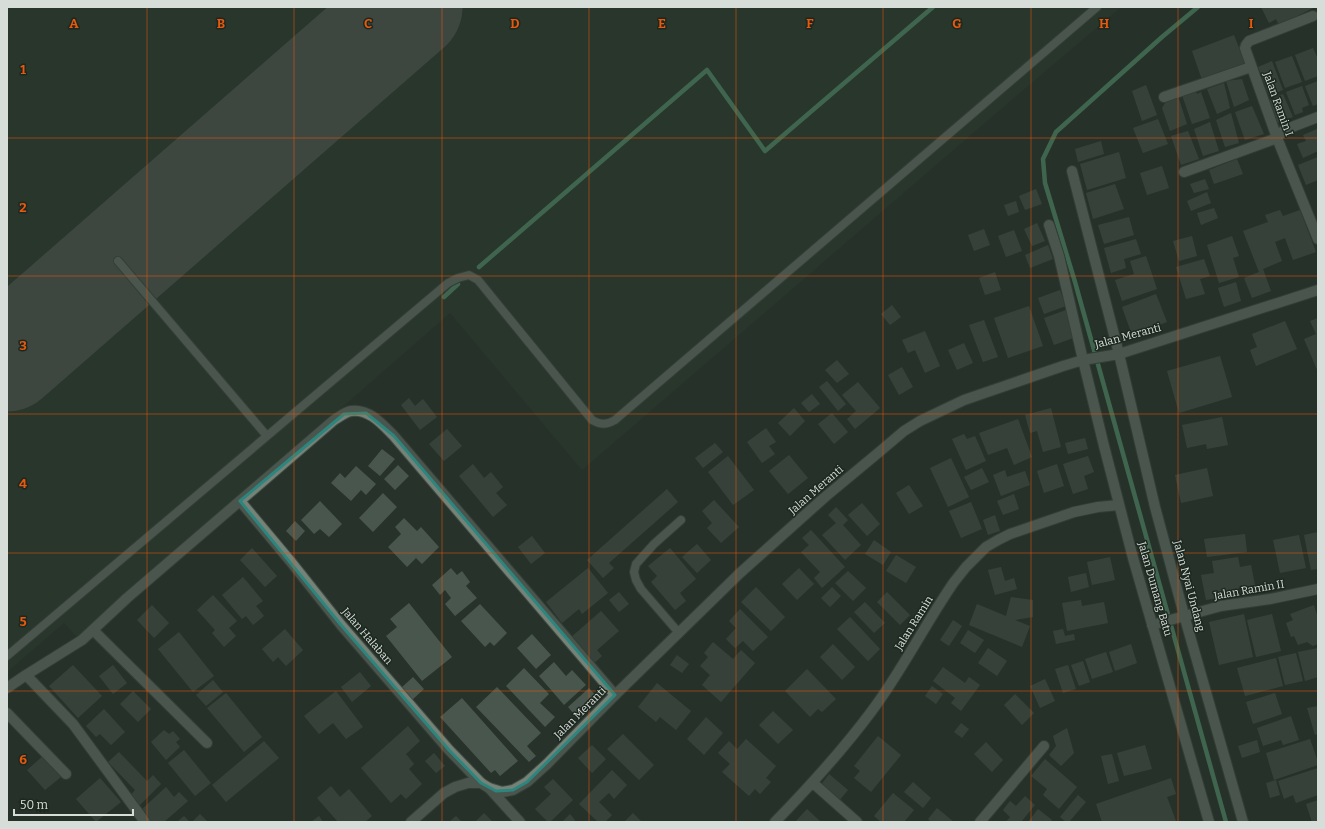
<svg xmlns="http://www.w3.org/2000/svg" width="1325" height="829" viewBox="0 0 1325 829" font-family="Bitter,serif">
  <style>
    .built { fill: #2c3c30 }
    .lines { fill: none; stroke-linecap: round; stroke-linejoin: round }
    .stream { stroke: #5ea47b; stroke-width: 4.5 }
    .runway { stroke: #59635c; stroke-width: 107 }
    .building { fill: #49564d }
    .service-casing { stroke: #434d46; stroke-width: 10 }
    .minor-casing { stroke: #434d46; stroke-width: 12 }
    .tertiary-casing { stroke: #434d46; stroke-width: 12 }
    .service { stroke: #748278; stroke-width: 8 }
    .minor { stroke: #748278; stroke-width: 10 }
    .tertiary { stroke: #748278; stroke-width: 10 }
    .marked { fill: none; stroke: #2d867e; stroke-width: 3; stroke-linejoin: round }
    .grid { fill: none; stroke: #e8590c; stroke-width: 1; stroke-opacity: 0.55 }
    .labels { text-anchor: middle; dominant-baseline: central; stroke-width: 3; stroke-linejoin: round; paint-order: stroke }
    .street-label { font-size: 11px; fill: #d7ded9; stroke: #1d2820 }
    .grid-label { font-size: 13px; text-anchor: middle; font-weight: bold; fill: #e8590c; stroke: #1d2820; stroke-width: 3; stroke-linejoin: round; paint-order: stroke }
  </style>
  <rect width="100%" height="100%" fill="#27322a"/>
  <!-- built -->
  <path class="built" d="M7,7h1114l-127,108 -412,355 -132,-157 -372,325 -14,-15 -57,49z"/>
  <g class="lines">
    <!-- stream -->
    <path class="stream" d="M1198,7l-36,30 -106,95 -13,27 2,24 30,99 151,540
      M479,267l228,-197 58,81 168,-144
      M444,297l14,-13"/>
    <!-- runway -->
    <path class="runway" d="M7,358l402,-351"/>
  </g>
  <!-- building -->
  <path class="building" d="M1261,7h54l-36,18 -3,-6 -7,4z
    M1234,35l11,28 -43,17 -10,-29z
    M1313,48l5,11v17l-13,5 -10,-26z
    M1292,56l10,26 -17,6 -10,-26z
    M1272,61l11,29 -14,5 -11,-28z
    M1242,79l7,21 -15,7 -8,-26z
    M1318,81v23l-5,2 -8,-20z
    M1224,83l6,25 -13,6 -10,-25z
    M1146,85l11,30 -15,6 -10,-30z
    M1302,86l7,19 -7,3 1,4 -8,3 -9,-23z
    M1195,90l2,4 4,-2 9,26 -18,6 -10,-29z
    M1283,94l10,23 -16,6 -9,-22z
    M1178,96l9,28 -17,7 -8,-23 5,-8z
    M1252,106l12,28 -19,6 -10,-28z
    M1231,113l8,30 -14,4 -9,-27z
    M1158,119l10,25 -25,9 -10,-25z
    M1210,122l9,29 -16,5 -9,-27z
    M1317,129l1,22 -15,7 -6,-14 9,-3 -3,-6z
    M1188,131l11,28 -18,6 -10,-29z
    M1101,141l3,13 -26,8 -3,-13z
    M1119,152l7,26 -39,12 -7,-26z
    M1318,157v23l-12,5 -8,-20z
    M1237,159l6,15 -29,10 -5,-14z
    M1162,166l7,22 -22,7 -7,-22z
    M1205,179l4,10 -15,4 -4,-9z
    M1115,184l9,25 -31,10 -7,-26z
    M1036,189l6,15 -17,6 -6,-14z
    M1207,192l4,11 -20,8 -4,-10z
    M1016,201l3,11 -11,4 -4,-11z
    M1214,208l4,10 -17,7 -4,-12z
    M1280,210l3,6 17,-6 16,42 -23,8 -8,-22 -10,4 7,19 -19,8 8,22 -19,7 -8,-20 15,-6 -16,-41 25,-9 -3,-7z
    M1129,217l5,18 -30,9 -6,-19z
    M1037,223l8,18 -13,5 -8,-17z
    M984,229l6,16 -16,6 -6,-16z
    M1014,230l8,21 -16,6 -8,-21z
    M1192,236l5,20 -18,5 -6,-20z
    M1232,236l7,20 -6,2 6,19 -20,6 -12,-38z
    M1136,239l5,15 -17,5 2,9 -15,5 -7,-25z
    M1048,245l5,14 -23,9 -5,-13z
    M1146,256l11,33 -35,12 -7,-21 19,-6 -4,-13z
    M1204,259l6,17 -10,3 5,15 -19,5 -10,-32z
    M995,272l6,18 -16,5 -6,-17z
    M1236,282l5,19 -17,6 -6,-19z
    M1060,290l6,16 -22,8 -6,-16z
    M1156,294l11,28 -35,13 -10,-28z
    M892,305l9,12 -11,8 -9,-11z
    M1029,306l14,40 -35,12 -14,-40z
    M1066,310l10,27 -22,8 -10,-27z
    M1318,318v54l-14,-33 12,-5 -6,-13z
    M984,320l14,37 -15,5 -14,-37z
    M1285,321l12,28 -41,17 -6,-16 7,-3 -5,-13z
    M925,331l15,35 -15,7 -10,-23 -7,3 -6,-13z
    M964,343l9,20 -16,7 -9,-20z
    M1220,356l12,41 -53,16 -12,-42z
    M837,360l12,14 -12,9 -12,-13z
    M902,367l11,20 -14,8 -11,-20z
    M827,381l19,23 -8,7 -19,-24z
    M858,382l22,26 -25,21 -8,-10 9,-8 -14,-16z
    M812,394l8,10 -11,8 -8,-9z
    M409,398l6,8 8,-7 14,18 -17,13 -19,-25z
    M794,408l11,13 -15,15 -12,-13z
    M1051,408l10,39 -18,5 -6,-21 -7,2 -5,-18z
    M832,413l16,19 -14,12 -16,-20z
    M1222,417l6,28 -21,4 -1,-5 -19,4 -5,-23z
    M1018,419l14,38 -18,8 -7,-17 -19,7 -9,-22z
    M766,428l10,14 -7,4 6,8 -13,9 -15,-21z
    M447,429l15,17 -18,15 -15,-17z
    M964,434l3,5 8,-3 11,25 -20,9 -14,-31z
    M1085,438l3,11 -20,5 -3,-11z
    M715,443l8,9 -20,16 -8,-10z
    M382,449l13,10 -15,17 -12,-10z
    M789,455l19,23 -20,16 -19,-23z
    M728,456l26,34 -21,15 -25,-33z
    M1088,456l6,16 -10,4 4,13 -15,5 -10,-30z
    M951,458l18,39 -21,10 -18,-39z
    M473,464l11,14 7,-6 12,15 -7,6 11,12 -14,12 -34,-41z
    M1057,464l7,22 -20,7 -7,-22z
    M398,465l11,11 -14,14 -11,-11z
    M356,466l20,18 -10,11 -5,-5 -10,11 -20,-18 9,-10 5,5z
    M982,468l7,14 -18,8 -7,-13z
    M1207,468l6,28 -32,7 -6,-28z
    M1005,470l2,7 18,-6 5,14 -29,11 -8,-21z
    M909,485l14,21 -14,8 -13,-21z
    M667,489l11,13 -69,61 5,5 -11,10 -16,-18z
    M383,493l14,14 -24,25 -14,-14z
    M1014,494l5,15 -16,6 -6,-14z
    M714,500l25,27 -18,16 -14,-15 5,-5 -10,-12z
    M320,501l22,23 -13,13 -9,-8 -6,5 -13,-14z
    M971,502l11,27 -21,9 -12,-27z
    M862,503l18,21 -13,12 -19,-21z
    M836,507l12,13 -5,5 18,20 -16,15 -23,-25 14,-12 -8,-8z
    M995,515l5,16 -12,4 -5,-15z
    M404,518l13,13 4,-4 18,20 -17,17 -6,-6 -9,9 -19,-20 13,-13 -6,-7z
    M295,521l10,10 -9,10 -10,-10z
    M811,530l34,37 -23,21 -8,-10 6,-6 -19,-20 8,-7 -7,-7z
    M1318,532v37l-7,1 -7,-35z
    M1245,534l2,18 -40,5 -3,-18z
    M1299,535l7,33 -26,5 -7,-33z
    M532,536l13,17 -14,11 -13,-17z
    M874,540l17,12 -8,13 -18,-11z
    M697,544l14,16 -14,13 -15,-16z
    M252,548l25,28 -12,11 -25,-27z
    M670,548l26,31 -16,14 6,8 -11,9 -24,-28 6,-6 -9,-10z
    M896,555l20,12 -10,16 -20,-12z
    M1110,557l5,23 -23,5 -5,-23z
    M1238,557l2,10 11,-2 4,20 -17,3 1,6 -33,6 -5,-25 13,-2 -2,-12z
    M1001,567l4,14 9,-3 3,11 -22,6 -7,-25z
    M451,568l6,7 5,-4 8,11 -4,4 11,12 -22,18 -10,-12 6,-6 -6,-8 -5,5 -8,-10z
    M588,568l20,25 -26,21 -3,-5 -17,14 -16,-21z
    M799,568l15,16 -17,16 -15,-16z
    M848,571l18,17 -13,13 -18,-18z
    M1086,573l3,14 -18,5 -3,-15z
    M243,577l20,24 -7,5 8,10 -11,9 -7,-9 -4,3 -20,-24z
    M756,587l29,30 -14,14 -30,-29z
    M832,587l9,9 -11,11 -9,-9z
    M619,592l10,12 -10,8 -10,-12z
    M887,592l23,23 -10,10 -23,-23z
    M213,595l24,26 -8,7 7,8 -12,11 -12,-14 3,-3 -18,-20z
    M1011,597l22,3v17l-18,3 15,6 -8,21 -53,-22 8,-21 29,12z
    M1081,600l1,6 22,-4 4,21 -41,8 -5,-28z
    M865,602l20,21 -11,10 -20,-21z
    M409,603l43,54 -30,24 -36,-45 11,-9 -7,-8z
    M480,604l27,29 -13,13 -4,-4 -5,5 -24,-26z
    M152,605l17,18 -15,15 -17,-18z
    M1314,605l4,13v26l-5,2 -6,-4 -9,3 -4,-9 -3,1 -5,-14 7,-3 -3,-6z
    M740,609l28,28 -15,14 -10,-10 -8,7 -9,-9 10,-11 -7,-7z
    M601,611l18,20 -22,19 5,6 -10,9 -23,-26z
    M1244,614l9,43 -34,8 -10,-43z
    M1272,614l9,37 -25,6 -9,-37z
    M850,617l30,32 -12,12 -31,-32z
    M953,620l9,6 -13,20 -9,-6z
    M285,629l18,21 -17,16 -8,-9 -5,5 -11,-13z
    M1063,629l2,7 9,-2 1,6 -19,4 -3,-13z
    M968,630l16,10 -9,13 -15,-10z
    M179,632l35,44 -21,16 -35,-43z
    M532,634l19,21 -15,14 -19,-21z
    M713,642l20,17 8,-9 14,13 -34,39 -19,-17 8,-10 -10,-9 8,-9 -4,-4z
    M833,644l22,23 -13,13 -22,-23z
    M1131,644l6,19 -22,8 -6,-19z
    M988,648l19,13 -10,15 -19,-13z
    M1318,648v29l-13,4 -7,-29z
    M1106,652l7,20 -21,7 -7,-20z
    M1296,653l7,28 -18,4 -7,-28z
    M677,655l12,9 -7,9 -12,-8z
    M1276,658l7,28 -38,10 -8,-28z
    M1083,661l7,21 -11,4 -8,-21z
    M554,662l12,14 6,-6 14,15 -22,20 -25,-29z
    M73,665l29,31 -24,22 -29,-32z
    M113,665l14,18 -14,11 -14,-18z
    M1068,665l8,24 -13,4 -8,-24z
    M943,667l22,16 4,-6 11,8 -19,26 -10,-8 4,-5 -22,-17z
    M524,668l25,26 -9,9 15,14 -10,10 -39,-41z
    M807,669l29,30 -14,13 -4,-3 -8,8 -25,-26z
    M360,672l11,14 -19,16 -11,-15z
    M413,677l11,12 -12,11 -11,-12z
    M1045,679l10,22 -15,7 -10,-22z
    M213,680l10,12 -17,14 -10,-11z
    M657,683l34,28 -15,19 -16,-13 -4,5 -18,-15z
    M932,686l11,8 -7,10 -11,-8z
    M497,687l44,46 -14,13 9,10 -7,6 -53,-55z
    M589,688l11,12 -21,20 -11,-13z
    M133,691l18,18 -13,13 -18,-18z
    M336,691l27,36 -17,12 -13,-16 -14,11 -15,-18z
    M226,693l36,44 -18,15 -37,-44z
    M1275,693l7,21 -29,10 -7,-22z
    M1015,694l19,19 -12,12 -18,-20z
    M462,698l56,63 -18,15 -5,-6 -4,3 -51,-56z
    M1318,706v28l-3,1 -8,-27z
    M104,709l21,23 -14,13 -11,-11 -4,3 -10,-11z
    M773,711l20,19 -15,14 -19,-19z
    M1291,716l8,24 -16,5 -2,-5 -18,6 -6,-18z
    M706,717l17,16 -19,22 -17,-16z
    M961,723l8,6 -7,9 -8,-6z
    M408,726l12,15 -14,13 8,10 -5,5 13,15 -16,15 -5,-5 -10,9 -30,-35z
    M1067,728l7,25 -13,13 -12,-11 7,-9 -3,-10z
    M164,730l5,4 4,-3 7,8 -4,3 4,5 -14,13 -15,-18z
    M623,734l31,31 -15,15 -32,-31z
    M878,736l23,19 -30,37 -17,-14 6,-7 -6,-5z
    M746,739l30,27 -10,12 5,4 -11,12 -5,-5 -6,7 -27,-24 8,-8 -12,-11 11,-12 8,8z
    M1310,739l8,23v3l-44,15 -8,-27z
    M1257,740l3,12 -18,6 -4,-12z
    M264,741l15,17 -53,44 -14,-17z
    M986,742l17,18 -11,12 -18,-18z
    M592,745l14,14 -14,14 -14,-15z
    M1145,745l7,24 -28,7 -7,-23z
    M184,750l27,33 -16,13 -27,-33z
    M119,752l28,29 6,-6 8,9 -22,22 -9,-10 5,-6 -27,-28z
    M434,753l11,13 -9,7 -11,-12z
    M1112,754l7,27 -11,3 -7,-28z
    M43,756l18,21 -16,13 -18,-20z
    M1045,759l32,28 -18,22 -16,-14 4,-6 -16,-13z
    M1318,768v27l-22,8 -3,-8 -9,4 -6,-18z
    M612,770l15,15 -13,14 -5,-6 -10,9 13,13 -7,7h-7l-19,-18z
    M829,774l19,16 -10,12 -18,-16z
    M100,778l21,24 -25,20 -20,-23z
    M1171,778l5,16 -9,3 9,24h-7l-5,1h-62l-6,-18z
    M553,779l20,21 -23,22h-2l-13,-13 16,-15 -7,-7z
    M1276,780l4,15 -10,3 -4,-15z
    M913,782l18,16 -8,10 -19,-16z
    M331,786l9,11 9,-8 23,27 -7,6h-27l-21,-24z
    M166,787l8,10 5,-5 9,9 -24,21h-14l-10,-11z
    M893,793l21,17 -10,12h-23l-7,-6z
    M1078,795l8,7 -17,20h-3l-6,-5z
    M1025,796l10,9 -14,17h-15l4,-5 -7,-7 7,-9 6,5z
    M1318,800v21l-6,1 -6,-18z
    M937,808l17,14h-23l-3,-3z
    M807,809l14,13h-26z
    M1038,809l14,11 -2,2h-22z
    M484,813l9,9h-16l-1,-1z
    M633,813l9,9h-18z
    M200,814l8,8h-16z
    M570,814l5,6 -2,2h-11z
    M184,816l6,6h-13z
    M319,816l4,6h-12z
    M456,816l6,6h-13z"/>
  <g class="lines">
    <defs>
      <path id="service" d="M118,261l149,175
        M679,633l-38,-44 -5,-9 -2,-8 2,-8 18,-20 27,-24
        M7,656l441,-373 10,-5 11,-3 9,5 114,140c9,5 14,5 23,0l482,-413"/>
      <path id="minor" d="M1313,16l-64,25 -3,4 -1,3 32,90 41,101
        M1164,97l87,-30
        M1072,171l47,183
        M1184,172l93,-34 7,-8 34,-13
        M1049,225l10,31 24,104
        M240,501l51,61 50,63 108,125 32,33
        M1152,625l69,-19 49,-7 48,-10
        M93,630l114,113
        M26,675l47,49 72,98
        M7,688l19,-13 56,-35 45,-42 207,-178c5,-3 11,-8 17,-9 18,-3 32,14 43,25l221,259
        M7,713l59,61
        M813,783l44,39
        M489,788l31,34
        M775,822c34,-35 67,-71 96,-110 31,-41 54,-88 83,-130l12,-15 20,-20 12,-7 12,-6 64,-22 24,-5 21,-2
        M980,822l64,-76"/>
      <path id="tertiary" d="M1119,354l36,153 29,108 59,207
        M1083,360l21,86 29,112 76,264
        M411,822l33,-29 11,-6 13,-4h13l8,5 13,4 11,-2 14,-8 20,-18 68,-69 125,-122 85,-76 53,-44 26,-22 16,-10 44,-21 99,-34 20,-6 36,-6 199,-64"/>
    </defs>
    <!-- service casing -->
    <use href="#service" class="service-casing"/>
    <!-- minor casing -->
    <use href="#minor" class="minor-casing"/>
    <!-- tertiary casing -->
    <use href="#tertiary" class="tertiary-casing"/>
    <!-- service -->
    <use href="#service" class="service"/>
    <!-- minor -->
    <use href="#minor" class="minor"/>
    <!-- tertiary -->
    <use href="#tertiary" class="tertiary"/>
  </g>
  <!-- marked area -->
  <path d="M0 0H1325V829H0ZM366,413l28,23 221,259 -88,87 -14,8 -17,1 -15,-8 -32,-33 -108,-125 -101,-124 104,-87z" fill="#27322a" fill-opacity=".55" fill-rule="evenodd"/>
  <path class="marked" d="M366,413l28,23 221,259 -88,87 -14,8 -17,1 -15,-8 -32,-33 -108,-125 -101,-124 104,-87z"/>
  <!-- grid -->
  <path class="grid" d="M147,7v815M294,7v815M442,7v815M589,7v815M736,7v815M883,7v815M1031,7v815M1178,7v815M7,138h1311M7,276h1311M7,414h1311M7,553h1311M7,691h1311"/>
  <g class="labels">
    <!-- street labels -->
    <g class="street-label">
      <text transform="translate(1278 104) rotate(70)">Jalan Ramin I</text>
      <text transform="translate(1128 336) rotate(-15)">Jalan Meranti</text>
      <text transform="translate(816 490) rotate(-41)">Jalan Meranti</text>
      <text transform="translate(1189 586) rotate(75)">Jalan Nyai Undang</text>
      <text transform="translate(1155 589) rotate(74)">Jalan Dumang Batu</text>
      <text transform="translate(1249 590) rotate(-10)">Jalan Ramin II</text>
      <text transform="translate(914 623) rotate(-58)">Jalan Ramin</text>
      <text transform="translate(367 636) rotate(49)">Jalan Halaban</text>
      <text transform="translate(580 713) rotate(-45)">Jalan Meranti</text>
    </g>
  </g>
  <g class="grid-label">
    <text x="74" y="28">A</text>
    <text x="221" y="28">B</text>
    <text x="368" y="28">C</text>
    <text x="515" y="28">D</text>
    <text x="662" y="28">E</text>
    <text x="810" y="28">F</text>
    <text x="957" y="28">G</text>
    <text x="1104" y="28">H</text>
    <text x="1251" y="28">I</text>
    <text x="23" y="74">1</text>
    <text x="23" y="212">2</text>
    <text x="23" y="350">3</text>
    <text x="23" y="488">4</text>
    <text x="23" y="626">5</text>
    <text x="23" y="764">6</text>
  </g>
  <!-- border -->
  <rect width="1325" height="829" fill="none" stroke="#d7ded9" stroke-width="16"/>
  <!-- scale -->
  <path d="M14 809v6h119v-6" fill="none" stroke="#d7ded9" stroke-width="2"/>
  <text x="20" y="809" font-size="12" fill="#d7ded9" stroke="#1d2820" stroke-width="3" paint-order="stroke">50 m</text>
</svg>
